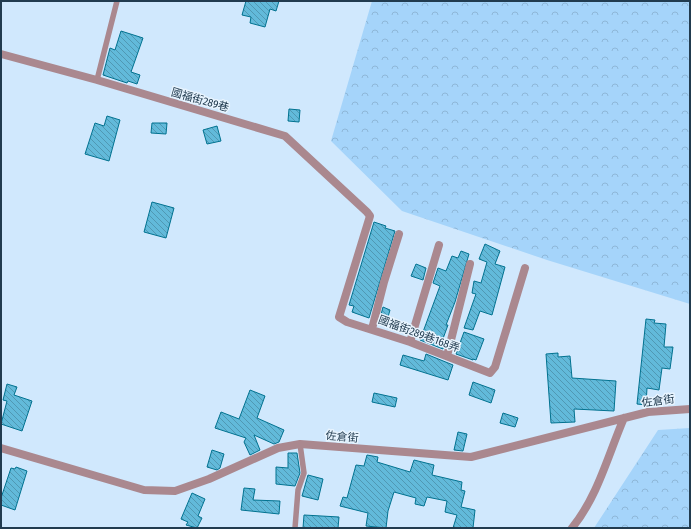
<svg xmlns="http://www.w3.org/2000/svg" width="691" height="529" viewBox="0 0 691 529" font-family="'Fira Sans Condensed','Noto Sans TC',sans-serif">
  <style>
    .forest { fill: url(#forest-crowns) }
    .building { fill: url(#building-back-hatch); stroke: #017290 }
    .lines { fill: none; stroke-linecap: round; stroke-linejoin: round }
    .lane { stroke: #aa888f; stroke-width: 5.5 }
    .street { stroke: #aa888f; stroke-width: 8 }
    .labels { text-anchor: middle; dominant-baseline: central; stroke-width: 3; stroke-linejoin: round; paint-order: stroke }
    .street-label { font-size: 11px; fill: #213b4f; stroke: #e8f4fe }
  </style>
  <defs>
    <pattern id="forest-crowns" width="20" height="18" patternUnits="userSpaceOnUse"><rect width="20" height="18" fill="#a5d4fa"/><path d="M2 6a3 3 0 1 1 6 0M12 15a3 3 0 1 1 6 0" fill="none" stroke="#8eb7d8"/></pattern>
    <pattern id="building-back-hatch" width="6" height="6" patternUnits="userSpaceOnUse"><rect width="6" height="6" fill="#62bada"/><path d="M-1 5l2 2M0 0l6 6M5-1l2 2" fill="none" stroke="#5098b3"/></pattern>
  </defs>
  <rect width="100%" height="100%" fill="#d0e8fd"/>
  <!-- forest -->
  <path class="forest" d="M372,1h318v303l-143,-44 -145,-49 -71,-70z
    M690,428v100h-96l64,-98z"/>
  <!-- building -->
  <path class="building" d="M246,1h33l-3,10 -6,-2 -5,18 -15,-4 1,-6 -9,-2z
    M121,31l22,7 -12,34 9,3 -3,9 -9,-3 -1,2 -24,-8 7,-27 5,2z
    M289,109l11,1 -1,12 -11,-1z
    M107,116l13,4 -11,41 -24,-7 10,-31 9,3z
    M152,123h15l-1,11 -15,-1z
    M217,126l4,15 -14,3 -4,-14z
    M152,202l22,6 -8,30 -22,-6z
    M374,222l12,4 -1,2 10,3 -26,87 -17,-6 2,-6 -5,-1z
    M485,244l15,7 -5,13 10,3 -13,48 -12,-4 -7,19 -9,-2 12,-34 -4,-1 2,-12 7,2 6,-21 -8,-3z
    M461,251l8,3 -14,48 -9,23h2l-7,19 3,1 -1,4 -23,-9 20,-54 -7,-3 5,-15 8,3 6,-15 6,2z
    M416,264l10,4 -3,12 -12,-4z
    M383,307l7,3 -4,14 -7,-2z
    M646,319l9,1 -1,3 12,1 -2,23h9l-3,22 -8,-1 -3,22 -12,-2 -1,17 -9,-1z
    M464,332l20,7 -8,21 -3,-1v1l-17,-6z
    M558,353v4l12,-1 2,22 44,3 -2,30 -40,-2 1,13 -24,1 -5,-69z
    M426,354l27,11 -5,15 -48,-15 3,-10 21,6z
    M473,382l22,8 -4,13 -22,-8z
    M7,384l10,3 -3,8 18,6 -10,30 -21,-7 6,-23 -4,-1z
    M250,390l15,6 -8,22 27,12 -5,12 -5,2 -20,-9 6,15 -10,5 -6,-13 2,-4 -31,-10 6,-16 18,7z
    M374,393l23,5 -2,9 -23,-5z
    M503,413l15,5 -3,9 -15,-4z
    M458,432l9,2 -4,17 -9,-1z
    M212,450l12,4 -4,14 -3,2 -10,-3z
    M288,453h9l3,20 -5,13 -19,-2v-17l12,1z
    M367,455l11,2 -1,5 33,10 4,-12 20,5 -2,10 30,7 -1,8 4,1 -4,16 14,3 -2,18h-20l4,-13 -12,-3 2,-11 -20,-4 -3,9 -9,-2 1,-6 -22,-6 -6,19 -2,17 -20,-2 2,-13 -28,-7 3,-9 4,1 9,-33 8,1z
    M16,467l11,4 -12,39 -14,-5v-7l10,-30 4,1z
    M308,475l15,4 -5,21 -16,-4z
    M244,488l11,1 -2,11 27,1 -1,13 -38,-4z
    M192,493l13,6 -7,17 4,2 -5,10 -11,-3 2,-3 -7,-3z
    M304,515l35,2 -1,11h-35z"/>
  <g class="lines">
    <!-- lane -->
    <path class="lane" d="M97,80l20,-79
      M295,528l3,-38 6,-17 -4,-29"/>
    <!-- street -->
    <path class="street" d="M1,54l96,26 188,56 82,76 3,4 -31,101 8,5 63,20 80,31 5,-6 30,-99
      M372,329l12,-47 15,-48
      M410,342l29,-97
      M447,356l23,-92
      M1,448l143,42 31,1 34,-12 69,-31 22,-4 171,13 177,-45 42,-3
      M572,528c26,-32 36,-73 52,-110"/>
  </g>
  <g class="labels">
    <!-- street labels -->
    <g class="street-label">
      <text transform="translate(200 100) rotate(16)">國福街289巷</text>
      <text transform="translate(419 334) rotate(20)">國福街289巷168弄</text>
      <text transform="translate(658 401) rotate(-7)">佐倉街</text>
      <text transform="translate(342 437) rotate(5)">佐倉街</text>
    </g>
  </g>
  <!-- border -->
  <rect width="691" height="529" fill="none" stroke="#213b4f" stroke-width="4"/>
</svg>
